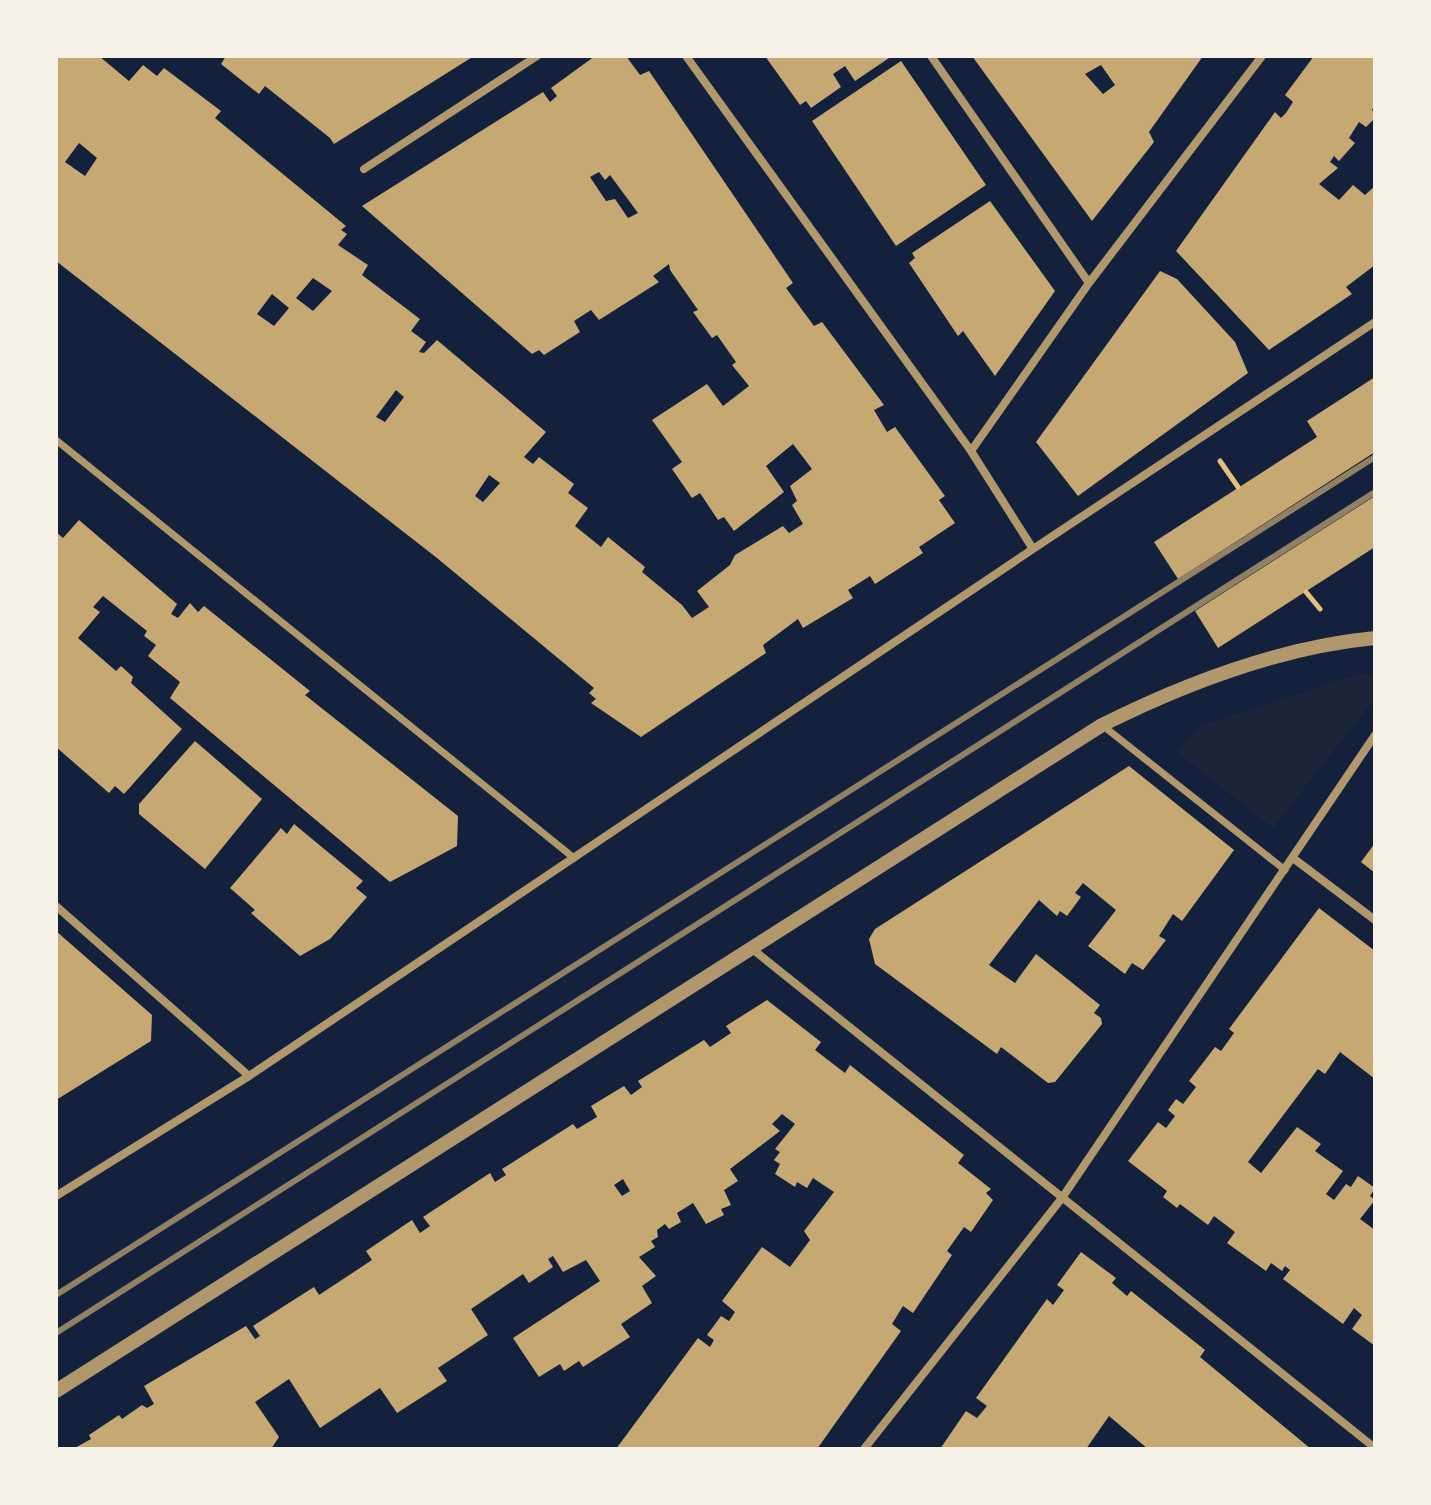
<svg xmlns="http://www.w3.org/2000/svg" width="1431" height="1505" viewBox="0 0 1431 1505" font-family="'Sofia Sans Condensed',sans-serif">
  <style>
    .green { fill: #1d2539 }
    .building { fill: #c6a872; fill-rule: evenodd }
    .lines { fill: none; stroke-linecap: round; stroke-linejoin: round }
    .path { stroke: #e5c07b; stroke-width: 5 }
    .pedestrian { stroke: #b1986c; stroke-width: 7 }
    .minor { stroke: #b1986c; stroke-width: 8 }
    .tertiary { stroke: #b1986c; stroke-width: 14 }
    .rail { stroke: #918062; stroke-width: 6 }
  </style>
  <rect width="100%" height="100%" fill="#14213d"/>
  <!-- green -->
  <path class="green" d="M1362,673l13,5v20l-102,130 -96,-76 23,-26z"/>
  <!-- building -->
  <path class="building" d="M56,56h43l30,25 14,-16 14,11 7,-8 57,43 -6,7 131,108 -5,4 6,4 -9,11 30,20 -6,10 58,44 -9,12 15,11 -7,10 5,1 13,-13 109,92 -22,25 9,7 6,-7 35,27 -6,9 20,15 -13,18 26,21 7,-10 37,30 -3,5 40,33 10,13 17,-11 -12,-16 33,-26 5,-10 48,-29 6,7 14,-9 -11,-19 5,-4 -7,-15 22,-17 -19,-25 -27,22 18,26 -50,39 -10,-14 -6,3 -18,-27 -8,5 -20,-29 10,-7 -30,-42 55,-36 16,22 26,-20 -17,-21 4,-3 -19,-27 -5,3 -19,-26 5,-2 -28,-40 -1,-6 -16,12 6,6 -60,38 -8,-10 -17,11 6,11 -36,23 -5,-5 -7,4 -170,-148 181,-114 7,10 7,-6 -6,-8 44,-32h31l14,19 9,-4 144,212 -7,5 28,38 8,-4 62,83 -10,5 13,22 8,-5 50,69 -6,4 16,23 -36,24 4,6 -48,31 -5,-8 -22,14 5,8 -50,30 -5,-9 -35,26 3,8 -125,84 -50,-34 5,-4 -7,-6 5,-5 -157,-130 -381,-297zM79,143l18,15 -12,18 -20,-14zM599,172l6,8 5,-5 28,38 -10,5 -13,-19 -9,2 -16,-24zM313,278l19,13 -19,20 -17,-13zM272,294l17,14 -15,18 -17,-12zM396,390l8,7 -19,25 -9,-5zM489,475l11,8 -17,19 -8,-6z
    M226,56h248l-140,88 -4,-6 -65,-52 -6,8 -38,-30z
    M765,56h127l-37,25 -10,-15 -12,8 8,13 -30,21 -5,-7 -6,4z
    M972,56h231l-54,76 5,10 -62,79zM1101,65l14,20 -12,9 -18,-20z
    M1314,56h61v51l-3,2 3,9 -9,9 -7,-5 -10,16 6,5 -16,18 -5,-5 -4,6 8,6 -19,16 20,16 14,-15 12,10 10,-9v79l-29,22 6,7 -83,56 -93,-99 99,-139 6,6 5,-5 7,-11 -8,-7z
    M901,61l85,124 -90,61 -84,-125z
    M990,201l65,90 -60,85 -32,-45 -5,5 -49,-73 6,-5 -3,-5z
    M1160,271l17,8 58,63 13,31 -170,123 -42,-54z
    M1375,377v75l-197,127 -24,-37 163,-105 -10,-16z
    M1375,496v51l-157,101 -23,-37z
    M79,520l98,84 -6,10 7,4 12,-15 8,9 6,-6 106,85 -5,4 153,121 -1,30 -67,36 -220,-184 10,-16 -32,-26 8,-11 -12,-9 3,-5 -44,-35 -10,11 7,5 -22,26 38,33 5,-5 12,11 -2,6 51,46 -58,65 -9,-8 -6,7 -53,-46v-215l7,6z
    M195,741l67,58 -57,70 -66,-55v-10z
    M1129,766l105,84 -52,71 -9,-7 -14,22 7,4 -23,30 -11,-7 -7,11 -37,-28 28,-36 -33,-27 -8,10 6,4 -14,19 -7,-5 -3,5 -18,-16 -50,65 26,18 21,-29 64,51 -6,8 7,5 1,6 -47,58 -7,1 -47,-36 -4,7 -122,-90 -6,-25 6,-10z
    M294,824l69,57 -7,7 11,9 -37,42 -30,17 -49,-43 4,-3 -25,-22 51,-60 6,6z
    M1375,843v30l-14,-11z
    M1319,908l56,43v128l-35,-27 -15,22 -7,-5 -70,93 13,11 36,-46 24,17 -6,7 28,20 -17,23 8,6 12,-16 5,3 7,-11 17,12 -5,8 5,4 -15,19 15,11v116l-23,-17 10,-14 -8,-7 -11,16 -60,-45 7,-9 -5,-4 -3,5 -11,-8 -5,8 -39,-28 8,-11 -21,-16 -6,9 -28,-21 -3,4 -14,-11 4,-6 -39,-30 30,-39 8,6 9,-12 -7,-6 8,-11 7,5 13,-17 -7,-6 26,-34 6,4 13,-18 -5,-4z
    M56,931l96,84 -1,26 -95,59z
    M767,1000l54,42 -6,8 30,23 5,-8 114,90 -6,8 33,26 -5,4 7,7 -22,32 -7,-5 -17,24 5,4 -39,58 -10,-7 -11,18 9,7 -84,118h-201l82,-111 12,9 4,-7 -7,-5 14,-19 8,5 6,-9 -13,-11 40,-54 28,20 20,-27 -6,-9 30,-39 -21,-14 -6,10 -10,-6 -2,5 -20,-13 5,-10 -6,-4 6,-8 -5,-3 20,-25 -13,-10 -10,10 8,7 -50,38 8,12 -14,9 7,15 -10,4 3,6 -18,9 -13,-21 -16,10 4,9 -12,7 -4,-5 -8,6 1,7 -7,4 4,6 -16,10 17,19 -14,10 10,17 -31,21 9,13 -47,30 -4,-6 -15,10 -4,-7 -21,13 -26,-39 87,-57 -14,-21 -23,12 -10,-16 -5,3 5,8 -24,16 -6,-9 -52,35 17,26 -50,33 9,13 -50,32 -17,-25 -60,40 -31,-49 -34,23 24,35 -8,12h-198l18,-10 -2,-4 30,-20 3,4 20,-14 5,3 7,-4 -10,-18 102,-60 9,13 5,-3 -7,-10 61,-39 5,8 53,-35 -6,-9 46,-31 8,13 10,-7 -7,-9 67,-44 5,9 11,-7 -4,-6 71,-45 4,5 20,-12 -6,-11 33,-20 7,9 11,-8 -4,-6 66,-41 6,7 21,-14 -5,-7zM623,1179l7,12 -8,5 -8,-11z
    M1081,1252l35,26 -4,5 15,13 4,-5 74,59 -5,7 111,92h-163l-39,-33 -23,33h-146l26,-38 11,7 10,-12 -11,-8 71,-99 6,6 11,-15 -7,-5z"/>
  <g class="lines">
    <!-- path -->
    <path class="path" d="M1220,461l18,26
      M1306,592l14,17"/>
    <!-- pedestrian -->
    <path class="pedestrian" d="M56,440l518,418
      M1102,725l183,145"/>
    <!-- minor -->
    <path class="minor" d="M686,56l285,395 62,98
      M931,56l158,227
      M364,169l173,-113
      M971,451l118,-168 173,-227
      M1293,858l82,62
      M56,906l193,170
      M751,948l624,500
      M56,1196l193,-120 784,-527 342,-227
      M864,1449l198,-251 313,-463"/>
    <!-- tertiary -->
    <path class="tertiary" d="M56,1391l1046,-666c84,-42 178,-78 273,-87"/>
    <!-- rail -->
    <path class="rail" d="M56,1295l1319,-838
      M56,1333l1319,-841"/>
  </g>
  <!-- border -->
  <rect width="1431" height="1505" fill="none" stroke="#f6f1e7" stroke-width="116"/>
</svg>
